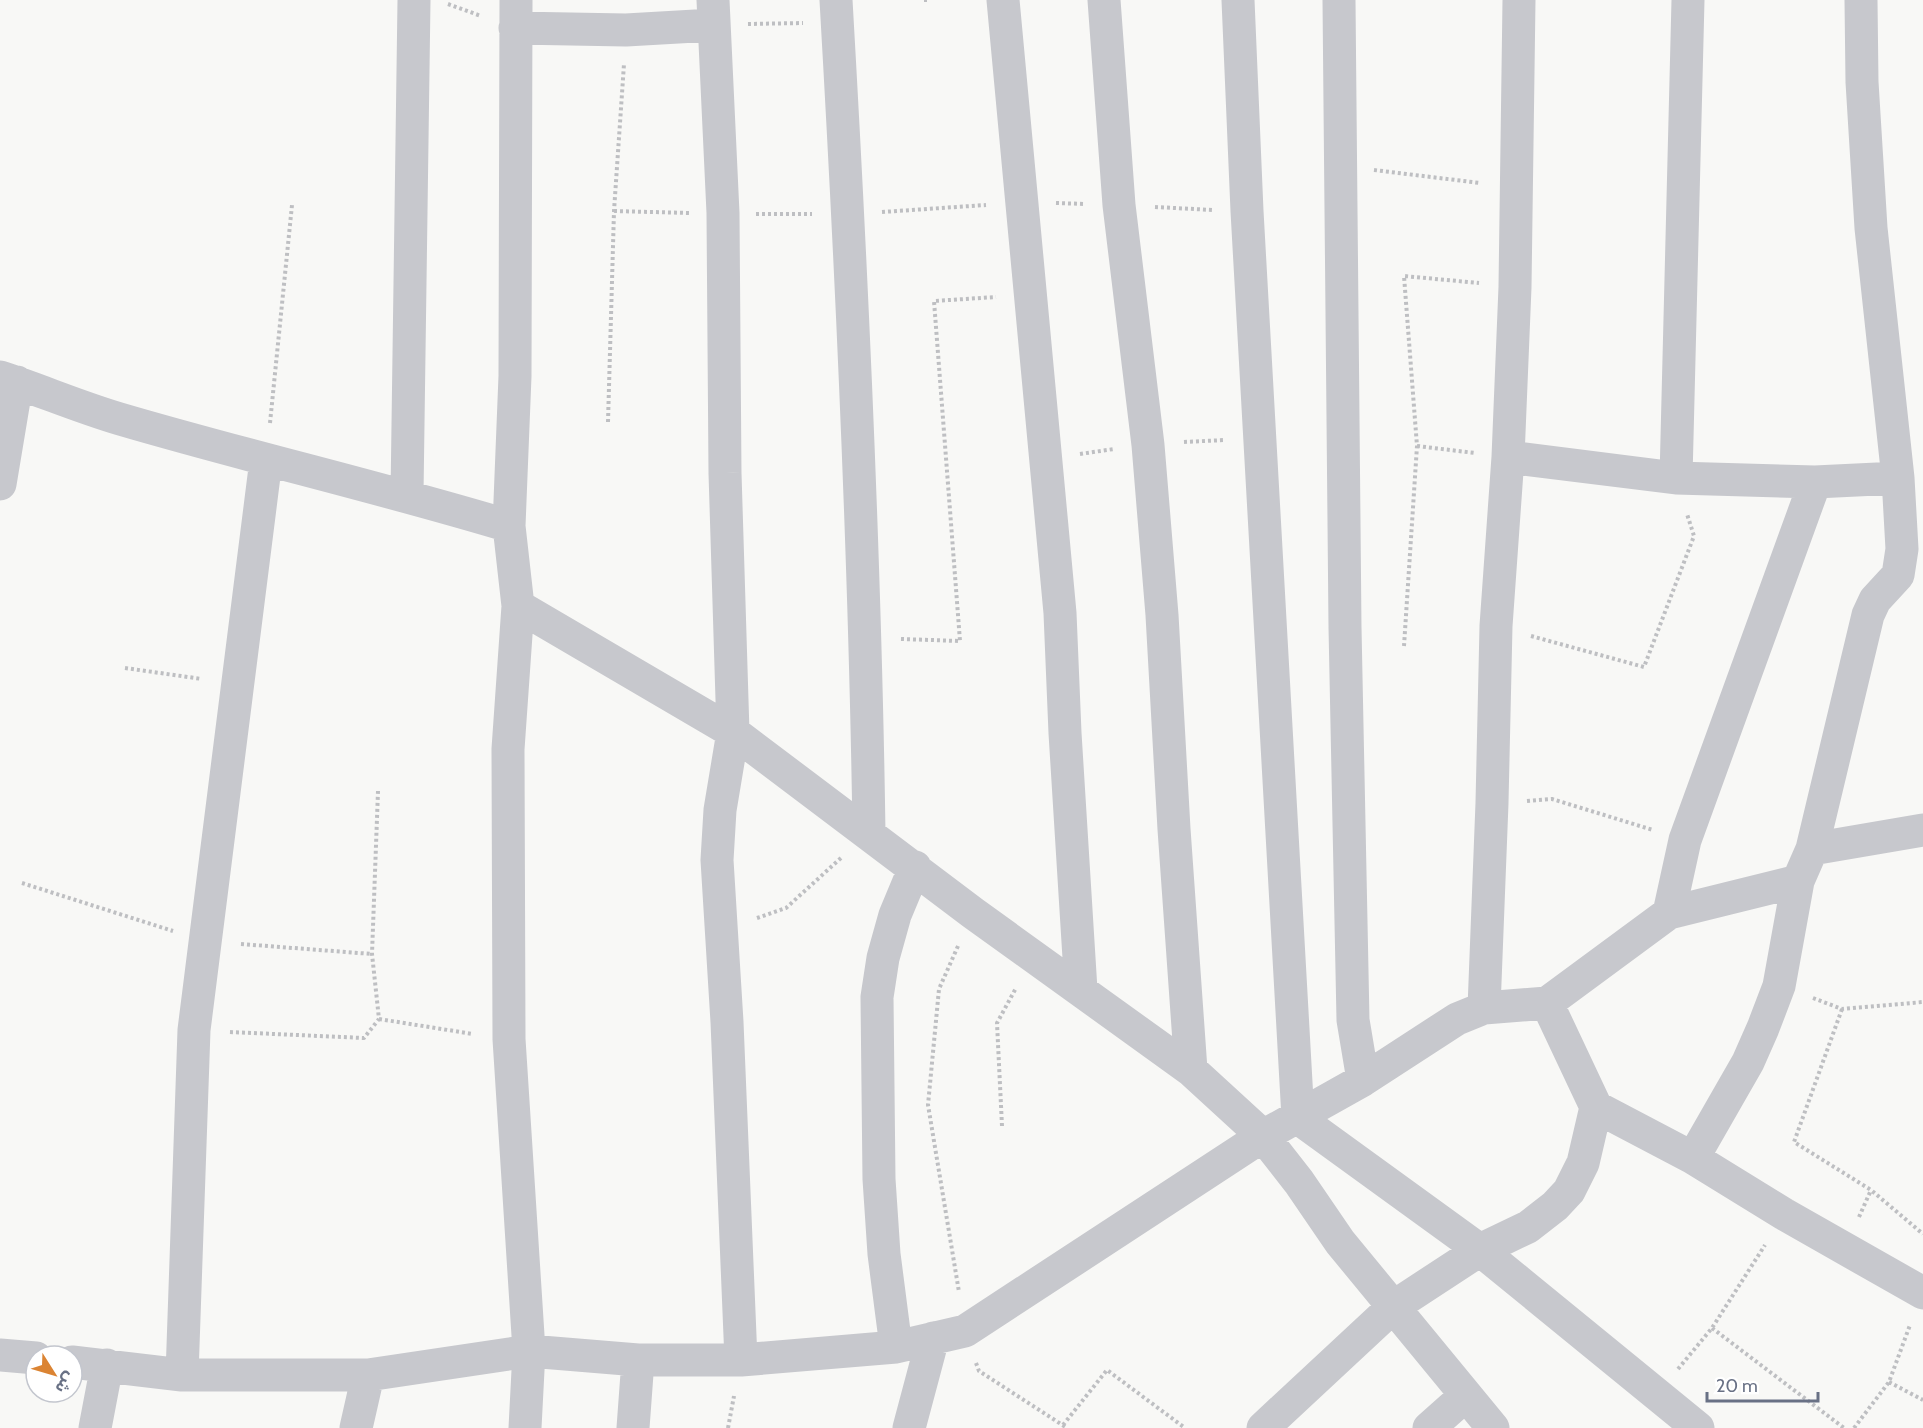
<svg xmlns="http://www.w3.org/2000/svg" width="1923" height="1428" viewBox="0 0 1923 1428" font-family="Cabin,'Noto Sans Arabic',sans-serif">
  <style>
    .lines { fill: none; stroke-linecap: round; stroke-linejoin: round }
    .path { stroke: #bebfc2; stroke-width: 4; stroke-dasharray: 3 3; stroke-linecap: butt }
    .minor { stroke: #c7c8cd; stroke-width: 33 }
  </style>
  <rect width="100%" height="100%" fill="#f8f8f6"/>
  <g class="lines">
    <!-- path -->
    <path class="path" d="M924,0h6
      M448,4l33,12
      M748,24l55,-1
      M1374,170l106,13
      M1056,203l29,1
      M1155,207l58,3
      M614,211l75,2
      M882,212l104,-7
      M756,214h56
      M608,422l6,-211 10,-147
      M270,423l22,-218
      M1184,442l41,-2
      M1417,446l58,7
      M1080,454l34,-5
      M1531,636l113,31 50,-131 -7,-22
      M901,639l59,2 -26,-340 62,-4
      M1404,646l13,-200 -13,-170 75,7
      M125,668l77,11
      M1527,801l25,-2 101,31
      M22,883l151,48
      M757,918l29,-10 56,-51
      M241,944l131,10
      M958,946l-19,43 -11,116 31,187
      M1813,998l29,11 81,-7
      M1842,1009l-48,133 77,48 52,44
      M379,1019l94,15
      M230,1032l134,6 15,-19 -7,-65 6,-163
      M1002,1126l-5,-103 19,-35
      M1859,1217l12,-27
      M1712,1328l132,100
      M976,1363l3,8 88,57
      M1678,1369l34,-41 53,-83
      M1889,1382l34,18
      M1063,1425l44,-55 78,58
      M728,1428l6,-32
      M1854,1428l35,-46 21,-57"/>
    <!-- minor -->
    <path class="minor" d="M713,0l10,213 2,260 8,259 -13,78 -3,50 10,162 14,338
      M836,0c16,277 29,555 33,833
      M1003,0l57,613 5,120 16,257
      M1104,0l15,205 29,240 14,170 12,214 17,241
      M1238,0l9,211 51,907
      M1339,0l6,627 8,393 10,60
      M515,28l111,2 87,-5
      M0,377c40,13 79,30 120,42 129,38 260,68 389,107
      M1508,457l168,21 139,4 83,-4
      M266,460l-72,570 -12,345h186l161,-24 -20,-312 -1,-290 10,-143 -9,-80 6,-150 1,-376
      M1676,478l12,-478
      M0,484l17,-102
      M407,495l7,-495
      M518,606l215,126 240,181 218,157 72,66 36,46 41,60 153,186
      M1812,849l111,-19
      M1669,913l16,-73 130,-358
      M1484,1008l8,-205 4,-177 12,-169 7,-170 4,-287
      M1596,1107l97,51 91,56 139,79
      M1298,1118l182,132 218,178
      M1693,1158l55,-96 15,-34 16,-42 19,-105 14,-32 56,-234 7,-15 23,-25 4,-26 -4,-71 -27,-250 -9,-146 -1,-82
      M896,1347l-12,-93 -5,-75 -2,-182 6,-39 12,-43 20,-48
      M0,1355l36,3
      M72,1362l110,13
      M95,1428l12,-63
      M356,1428l12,-53
      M525,1428l4,-77 109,9h103l155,-13 69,-16 298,-195 100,-56 94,-61 27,-11 63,-5 122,-90 129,-32
      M633,1428l5,-68
      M909,1428l24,-90
      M1263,1428l130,-121 87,-57 48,-23 27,-21 14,-15 14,-28 13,-56 -49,-104
      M1429,1428l36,-32"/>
  </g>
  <!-- north arrow -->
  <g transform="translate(54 1374) rotate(127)"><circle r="28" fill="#ffffff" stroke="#c3c6ce" stroke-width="1.5"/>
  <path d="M0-4.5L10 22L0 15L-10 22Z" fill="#db8433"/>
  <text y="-9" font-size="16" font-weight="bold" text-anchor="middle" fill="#697185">ش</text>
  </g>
  <!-- scale -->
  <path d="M1707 1392v9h111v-9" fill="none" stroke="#697185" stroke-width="3"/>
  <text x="1716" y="1392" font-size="18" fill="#697185" stroke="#ffffff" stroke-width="4.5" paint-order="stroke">20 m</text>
</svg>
